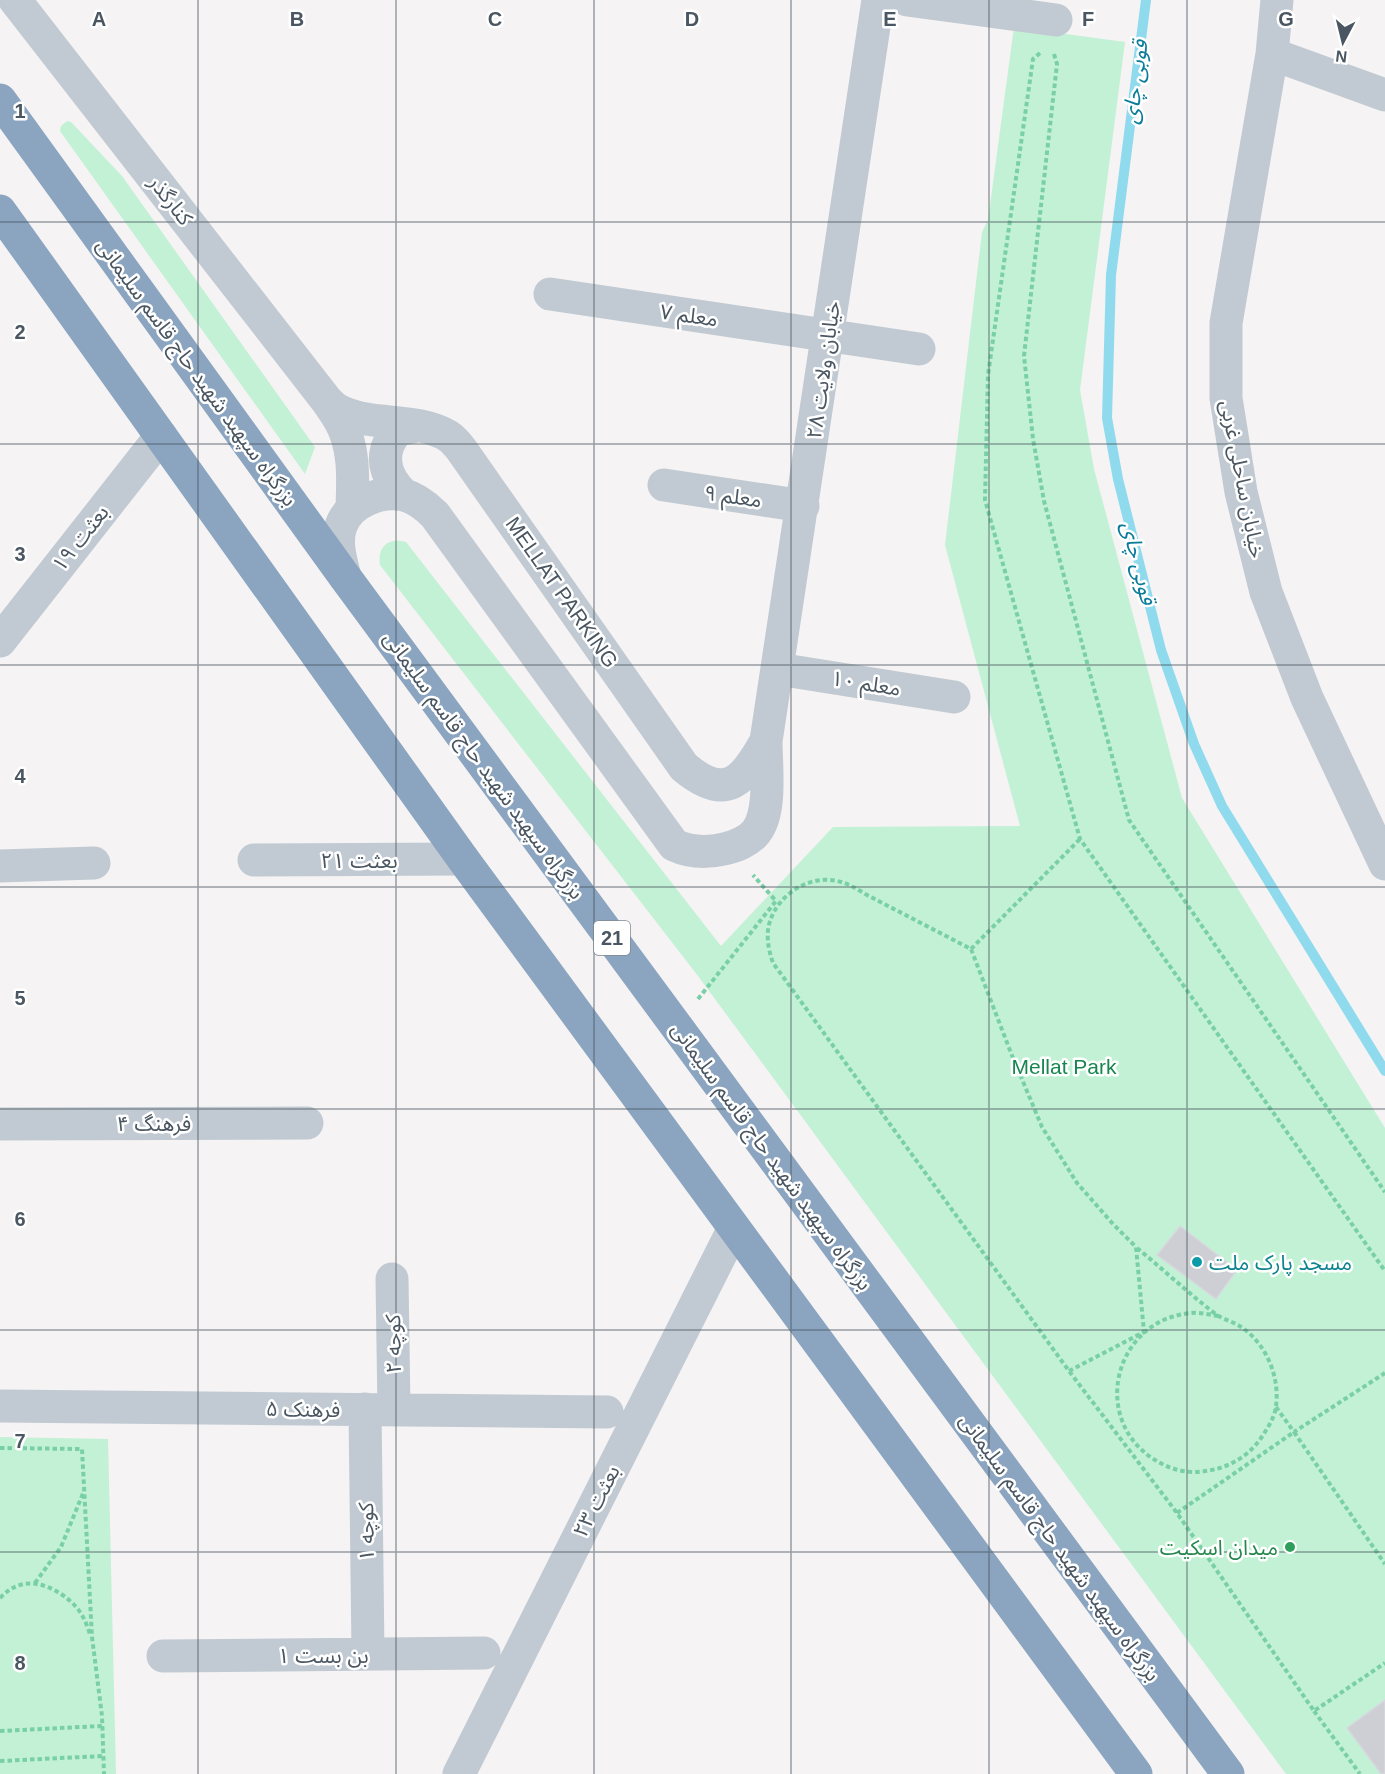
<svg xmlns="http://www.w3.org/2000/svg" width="1385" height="1774" viewBox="0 0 1385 1774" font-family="Arial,'Noto Sans Arabic',sans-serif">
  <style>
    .green { fill: #c3f1d5 }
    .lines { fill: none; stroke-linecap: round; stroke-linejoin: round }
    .stream { stroke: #90daee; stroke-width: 10 }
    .building { fill: #cdcfd5; stroke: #d7d9de; stroke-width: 1.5 }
    .path { stroke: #7ad0a6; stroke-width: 4; stroke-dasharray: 4.5 3; stroke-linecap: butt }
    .minor { stroke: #c1cad2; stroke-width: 33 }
    .highway { stroke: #8ba5c1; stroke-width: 33 }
    .grid { fill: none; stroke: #4a5661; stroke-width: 1.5; stroke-opacity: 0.55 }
    .culture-dot { fill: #0f9aa8; stroke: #fff; stroke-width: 2 }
    .leisure-dot { fill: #2e9e5b; stroke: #fff; stroke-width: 2 }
    .labels { text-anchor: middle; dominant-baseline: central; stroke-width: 5; stroke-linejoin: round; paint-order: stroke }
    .shield { fill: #fff; stroke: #808990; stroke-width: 1.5 }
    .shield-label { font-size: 20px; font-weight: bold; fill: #4a5661 }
    .street-label { font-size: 21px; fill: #4a5661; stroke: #fff }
    .park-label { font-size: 21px; fill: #17864f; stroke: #fff }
    .culture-label { font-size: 21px; fill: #0d838f; stroke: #fff; text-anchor: start }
    .leisure-label { font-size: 21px; fill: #27864d; stroke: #fff; text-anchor: end }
    .water-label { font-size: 22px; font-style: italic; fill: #0c7c9b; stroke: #fff }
    .grid-label { font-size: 20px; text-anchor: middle; font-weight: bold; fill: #4a5661; stroke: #fff; stroke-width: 5; stroke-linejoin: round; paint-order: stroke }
  </style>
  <rect width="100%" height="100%" fill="#f5f3f3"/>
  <!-- green -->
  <path class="green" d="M1014,27l111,15 -45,348 14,79 88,329 203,330v646h-99l-588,-798 -318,-411c-3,-18 8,-28 26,-23l315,404 112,-119 187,-1 -75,-281 37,-313 6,-12z
    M67,121l4,1 51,54 193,271 -10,27 -245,-343 1,-5z
    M0,1437l108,2 8,335h-116z"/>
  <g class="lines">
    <!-- stream -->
    <path class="stream" d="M1146,0l-35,275 -4,143 11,61 43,171 33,94 28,62 163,265"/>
  </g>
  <!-- building -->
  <path class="building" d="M1180,1226l57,44 -21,29 -59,-44z
    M1385,1700v74h-4l-34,-46z"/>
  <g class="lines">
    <!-- path -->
    <path class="path" d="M1040,53l-7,6 -45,316 -3,125 95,339 305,432
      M1054,54l3,10 -33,292 9,83 11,62 85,319 256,372
      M971,949l109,-110
      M698,999l78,-98 -23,-26
      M1137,1248c27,22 52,46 80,67 8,5 17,7 24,12 25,16 39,50 35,79 -1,10 -7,20 -13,29 -15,24 -40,36 -68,37 -17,0 -32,-6 -46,-16 -59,-44 -31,-138 43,-143 8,-1 18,2 27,3
      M1069,1371l75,-39 -8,-85 -23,-23 -36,-41 -35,-56 -31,-74 -40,-104 -104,-54c-10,-6 -19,-12 -30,-14 -31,-7 -65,18 -69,49 -1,12 1,21 5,33l296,408 108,142 137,198 71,-48
      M1276,1407l18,25 91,-59
      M0,1448l82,1 10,188 10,79 2,58
      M1177,1513l117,-81 91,132
      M35,1583l26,-36 23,-56
      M0,1598c20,-21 42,-17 64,-2 7,5 15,13 19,21 3,5 5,12 7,17
      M1314,1711l46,63
      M0,1731l102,-5
      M0,1761l103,-5"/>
    <!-- minor -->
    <path class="minor" d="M15,0l312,401c4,6 9,13 13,20 15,26 13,58 12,88
      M907,0l149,20
      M1277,0l-5,54 -46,269v75l15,94 25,100 41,106 78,166
      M1272,54l113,41
      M550,294l369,55
      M327,401c4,4 9,9 15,11 33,15 74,5 106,24 5,3 9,8 13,13l223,318c43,36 60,13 82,-26
      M664,485l139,21
      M404,495c-15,-14 -24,-32 -15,-52 2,-4 5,-10 9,-12 5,-3 14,-4 19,-5
      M345,577c-4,-16 -10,-35 -4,-51 8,-24 40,-36 63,-31 12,3 22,11 31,20l239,330c15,7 33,8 50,4 12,-3 24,-7 32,-17 16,-20 10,-66 10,-91l112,-741
      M0,641l161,-205
      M778,669l176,28
      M254,860l209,-1
      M0,866l94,-3
      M0,1124l307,-1
      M392,1279l2,131
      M0,1406l607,6
      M365,1409l3,245
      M163,1656l321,-3
      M459,1774l275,-546"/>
    <!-- highway -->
    <path class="highway" d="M0,100l345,477 883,1197
      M0,211l463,648 673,915"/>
  </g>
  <!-- grid -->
  <path class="grid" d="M198,0v1774M396,0v1774M594,0v1774M791,0v1774M989,0v1774M1187,0v1774M0,222h1385M0,444h1385M0,665h1385M0,887h1385M0,1109h1385M0,1330h1385M0,1552h1385"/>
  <!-- markers -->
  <circle class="culture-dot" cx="1197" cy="1262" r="6"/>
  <circle class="leisure-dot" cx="1290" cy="1547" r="6"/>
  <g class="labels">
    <!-- shield labels -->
    <rect class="shield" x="594" y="921" width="36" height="34" rx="4.5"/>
    <g class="shield-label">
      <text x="612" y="938">21</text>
    </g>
    <!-- street labels -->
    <g class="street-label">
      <text transform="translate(171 200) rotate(52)">کنارگذر</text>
      <text transform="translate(689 315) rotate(8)">معلم ۷</text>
      <text transform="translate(823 370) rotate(-82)">خیابان ولایت ۲۸</text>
      <text transform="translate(197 372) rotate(54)">بزرگراه سپهبد شهید حاج قاسم سلیمانی</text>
      <text transform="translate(1243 479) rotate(79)">خیابان ساحلی غربی</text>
      <text transform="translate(733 496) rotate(8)">معلم ۹</text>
      <text transform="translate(80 538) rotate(-52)">بعثت ۱۹</text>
      <text transform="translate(562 592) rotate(55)">MELLAT PARKING</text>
      <text transform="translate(866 683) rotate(9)">معلم ۱۰</text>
      <text transform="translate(484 765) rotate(54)">بزرگراه سپهبد شهید حاج قاسم سلیمانی</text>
      <text x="359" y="860">بعثت ۲۱</text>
      <text x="154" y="1123">فرهنگ ۴</text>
      <text transform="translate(772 1156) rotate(54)">بزرگراه سپهبد شهید حاج قاسم سلیمانی</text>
      <text transform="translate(393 1344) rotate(-91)">کوچه ۲</text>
      <text transform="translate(303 1409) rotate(1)">فرهنک ۵</text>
      <text transform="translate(596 1501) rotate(-63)">بعثت ۲۳</text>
      <text transform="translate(366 1532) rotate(-91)">کوچه ۱</text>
      <text transform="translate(1060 1547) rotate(54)">بزرگراه سپهبد شهید حاج قاسم سلیمانی</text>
      <text x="323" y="1655">بن بست ۱</text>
    </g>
    <!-- park labels -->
    <g class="park-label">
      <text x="1064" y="1066">Mellat Park</text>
    </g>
    <!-- culture labels -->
    <g class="culture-label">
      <text x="1209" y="1262">مسجد پارک ملت</text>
    </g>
    <!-- leisure labels -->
    <g class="leisure-label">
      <text x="1278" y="1547">میدان اسکیت</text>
    </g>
    <!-- water labels -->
    <g class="water-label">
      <text transform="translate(1135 82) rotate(-83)">قوبی چای</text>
      <text transform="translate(1139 563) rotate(76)">قوبی چای</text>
    </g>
  </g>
  <g class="grid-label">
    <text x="99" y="26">A</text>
    <text x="297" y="26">B</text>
    <text x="495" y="26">C</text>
    <text x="692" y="26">D</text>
    <text x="890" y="26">E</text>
    <text x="1088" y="26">F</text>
    <text x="1286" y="26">G</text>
    <text x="20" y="118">1</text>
    <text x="20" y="339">2</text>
    <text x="20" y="561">3</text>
    <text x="20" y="783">4</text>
    <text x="20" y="1005">5</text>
    <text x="20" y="1226">6</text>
    <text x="20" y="1448">7</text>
    <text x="20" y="1670">8</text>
  </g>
  <!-- north arrow -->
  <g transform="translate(1343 42) rotate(187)" stroke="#ffffff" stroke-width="4.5" paint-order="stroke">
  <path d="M0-4.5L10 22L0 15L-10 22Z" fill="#4a5661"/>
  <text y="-9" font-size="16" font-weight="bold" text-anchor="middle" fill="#4a5661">N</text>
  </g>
</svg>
